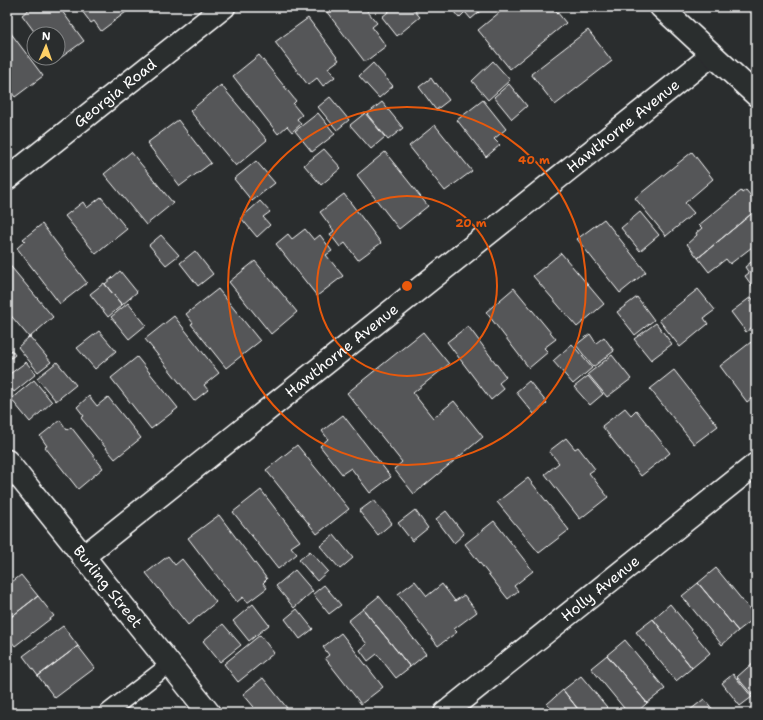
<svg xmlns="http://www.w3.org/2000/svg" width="763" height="720" viewBox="0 0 763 720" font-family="'Shantell Sans',sans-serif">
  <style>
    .building { fill: #555758; stroke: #fff }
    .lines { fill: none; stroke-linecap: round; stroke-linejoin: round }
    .lane-casing { stroke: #fff; stroke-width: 19 }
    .street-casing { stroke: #fff; stroke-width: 25 }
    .secondary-casing { stroke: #fff; stroke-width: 25 }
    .lane { stroke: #2a2d2e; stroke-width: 16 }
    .street { stroke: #2a2d2e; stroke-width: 22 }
    .secondary { stroke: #2a2d2e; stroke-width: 22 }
    .ring { fill: none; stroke: #e8590c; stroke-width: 2 }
    .labels { text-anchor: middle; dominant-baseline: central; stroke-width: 3; stroke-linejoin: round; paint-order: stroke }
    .street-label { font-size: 15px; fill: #fff; stroke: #2a2d2e }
    .centre { fill: #e8590c; stroke: #2a2d2e; stroke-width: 2 }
    .ring-label { font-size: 12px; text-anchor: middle; font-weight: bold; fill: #e8590c; stroke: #2a2d2e; stroke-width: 3; stroke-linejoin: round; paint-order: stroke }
  </style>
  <rect width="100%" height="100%" fill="#2a2d2e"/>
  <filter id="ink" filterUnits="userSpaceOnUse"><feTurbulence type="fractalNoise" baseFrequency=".025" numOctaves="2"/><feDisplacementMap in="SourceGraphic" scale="8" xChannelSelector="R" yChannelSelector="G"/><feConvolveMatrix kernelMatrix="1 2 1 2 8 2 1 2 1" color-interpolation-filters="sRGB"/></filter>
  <g filter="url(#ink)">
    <!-- building -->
    <path class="building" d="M32,7h27l25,34 -28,20 -2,-3h4v-24h-22l-14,-19z
      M79,7h50l1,2 -29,22 -7,-10 -3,2z
      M323,7h41l13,16 -5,4 14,19 -21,16z
      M394,7h17l9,10 -23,19 -15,-19z
      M450,7h35l-14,12 -6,-7 -6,6z
      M506,7h47l13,16 -56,46 -32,-39z
      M753,7h3v10z
      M308,18l31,42 -11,8 7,9 -12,9 -6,-8 -9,7 -33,-43z
      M588,30l24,31 -57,44 -24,-31z
      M10,32l33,44 -28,21 -8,-10v-52z
      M259,55l37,46 -3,3 9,11 -5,4 4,5 -9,8 -5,-6 -9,8 -45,-58z
      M493,61l17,19 -22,20 -16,-19z
      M373,63l20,23 -14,12 -20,-22z
      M431,78l4,6 1,-1 13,17 -13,10 -17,-23z
      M509,84l18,22 -15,13 -18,-22z
      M221,85l46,55 -31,26 -46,-55z
      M330,97l19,23 -12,10 -19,-23z
      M483,100l23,29 -12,10 6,6 -14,12 -29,-37z
      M382,102l21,26 -15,12 -21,-26z
      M318,113l17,21 -23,18 -17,-21z
      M365,113l20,24 -14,12 -21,-24z
      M178,120l33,43 -31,23 -33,-43z
      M435,125l37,46 -27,20 -36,-45z
      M324,149l17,19 -20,17 -17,-20z
      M131,152l42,51 -27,22 -42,-51z
      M385,152l43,54 -29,23 -42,-54z
      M692,152l21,27 -28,24 9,10 -28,23 -31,-38z
      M256,161l19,22 -23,18 -18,-22z
      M746,190l10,12v8l-58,48 -11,-14 10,-9 -1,-2 6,-5 -3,-3 42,-34 1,2z
      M344,194l37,49 -23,17 -13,-17 -5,4 -10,-13 4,-3 -14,-19z
      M101,197l26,32 -31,25 -31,-38 18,-14 4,6z
      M260,201l10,11 -7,5 7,8 -13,12 -16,-19z
      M756,210v34l-26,20 -4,-5 -17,13 -11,-14z
      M640,212l19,23 -19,16 -19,-23z
      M604,219l42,53 -26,21 -43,-54z
      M42,224l45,59 -27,21 -43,-56 8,-7 -2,-2z
      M305,229l9,11 6,-5 12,16 -6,4 17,21 -26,20 -41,-52 12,-10 4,5z
      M161,235l18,20 -13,10 -17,-20z
      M195,251l18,23 -15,12 -18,-23z
      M561,253l43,51 -27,23 -44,-51z
      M756,258v26l-3,3 -8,-11 4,-3 -4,-6z
      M255,261l42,51 -26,22 -42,-52z
      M7,262l46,55 -23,20h-1l-22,-26z
      M120,271l17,21 -15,13 -17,-21z
      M104,283l18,22 -14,12 -18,-23z
      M514,288l42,51 -12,9 4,4 -19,16 -43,-56z
      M218,289l42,52 -34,27 -35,-44 2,-1 -7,-9z
      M698,289l17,21 -11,8 4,6 -28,23 -21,-27z
      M637,297l17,23 -19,15 -18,-23z
      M751,297l5,6v21l-10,8 -15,-20z
      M128,303l18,22 -17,14 -18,-22z
      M174,316l45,57 -15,12 4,5 -14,11 -49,-62z
      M656,323l16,21 -21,16 -17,-21z
      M468,326l38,51 -7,6 5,6 -13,11 -44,-58z
      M99,331l17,20 -21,18 -18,-21z
      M423,332l26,32 -36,29 20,25 21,-17 29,36 -69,57 -20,-25 8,-7 -55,-69z
      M590,334l6,9 8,-6 10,14 -21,16 -17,-22z
      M29,337h1l21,25 -13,10 -20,-25z
      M751,342l5,7v46l-9,7 -27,-36z
      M7,344l8,11 -8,6z
      M572,344l20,24 -19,16 -20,-23z
      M612,355l19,24 -24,18 -19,-23z
      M137,357l41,51 -27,21 -40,-51z
      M26,362l10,12 -22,18 -7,-9v-7z
      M57,362l19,23 -20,16 -19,-23z
      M674,370l44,56 -24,18 -44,-55z
      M588,376l15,18 -13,11 -16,-18z
      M34,380l18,22 -22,20 -19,-23z
      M529,381l18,22 -13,11 -18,-22z
      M89,396l8,10 11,-9 33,41 -26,21 -34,-41 3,-2 -7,-9z
      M625,408l6,7 5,-5 34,43 -29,23 -39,-50z
      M343,415l48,62 -21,16 -19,-25 -9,6 -22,-28 8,-7 -6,-8z
      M60,420l7,10 4,-3 32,41 -25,21 -33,-42 2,-1 -7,-10z
      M566,438l9,11 3,-2 17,22 -6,4 19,24 -28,22 -35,-45 14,-11 -10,-12z
      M297,445l52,64 -32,25 -51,-64z
      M528,478l41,52 -30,23 -42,-51z
      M261,490l39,51 -9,6 6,7 -19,15 -45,-57z
      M374,500l18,23 -14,12 -19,-24z
      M415,510l13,18 -16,13 -14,-18z
      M446,511l18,23 -10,9 -18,-24z
      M219,515l48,64 -4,4 4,5 -20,15 -4,-6 -6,5 -49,-64z
      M494,521l39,50 -19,15 4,5 -10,8 -43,-55z
      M334,535l19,23 -13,11 -20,-23z
      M310,551l18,20 -11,10 -18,-21z
      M168,556l7,9 7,-6 34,43 -28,23 -42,-52z
      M716,568l40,49 -18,14 -40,-48z
      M295,570l18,21 -19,17 -18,-22z
      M21,575l17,21 -31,24v-34z
      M415,581l12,15 15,-12 13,17 9,-6 13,17 -23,17 3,3 -19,14 -40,-52z
      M698,583l40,48 -16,14 -40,-49z
      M324,585l17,20 -12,9 -16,-20z
      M38,596l16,20 -39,30 -8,-10v-16z
      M379,596l47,58 -16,13 -47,-58z
      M253,604l16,21 -20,16 -16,-20z
      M670,604l40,49 -18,15 -39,-49z
      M297,609l16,20 -13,10 -15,-20z
      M363,609l47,58 -14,11 -19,-24 -9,7 -8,-11 7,-6 -19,-23z
      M653,619l39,49 -16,13 -40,-49z
      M223,624l18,21 -21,17 -17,-21z
      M63,626l15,20 -40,30 -15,-20z
      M341,633l42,54 -22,17 -36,-46 4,-3 -6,-8z
      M260,635l14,18 -36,29 -14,-18z
      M625,640l40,49 -18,14 -40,-48z
      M78,646l17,22 -40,30 -17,-22z
      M607,655l40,48 -11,10h-8l-37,-45z
      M756,660v31l-4,4 -15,-18z
      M733,674l19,23 -12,9 -18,-23z
      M581,676l31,37h-31l-18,-23z
      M263,678l24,30 -6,5h-22l-16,-19z
      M563,690l18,23h-27l-7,-9z
      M704,699l12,14h-24l-2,-3z"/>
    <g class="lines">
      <defs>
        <path id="lane" d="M107,713l63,-49"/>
        <g id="street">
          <path id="s1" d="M7,179l217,-172"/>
          <path id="s2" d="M7,461l202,252"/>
          <path id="s3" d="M83,557l629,-502"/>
          <path id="s4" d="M445,713l311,-249"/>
        </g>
        <path id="secondary" d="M661,7l95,88"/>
      </defs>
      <!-- lane casing -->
      <use href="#lane" class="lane-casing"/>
      <!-- street casing -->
      <use href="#street" class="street-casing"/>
      <!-- secondary casing -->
      <use href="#secondary" class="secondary-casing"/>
      <!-- lane -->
      <use href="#lane" class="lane"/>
      <!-- street -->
      <use href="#street" class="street"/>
      <!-- secondary -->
      <use href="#secondary" class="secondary"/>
    </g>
  </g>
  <!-- distance rings -->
  <g class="ring">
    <circle cx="407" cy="286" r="90"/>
    <circle cx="407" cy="286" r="179"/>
  </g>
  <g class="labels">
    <!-- street labels -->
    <g class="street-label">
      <text stroke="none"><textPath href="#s1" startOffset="138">Georgia Road</textPath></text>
      <text stroke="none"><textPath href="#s3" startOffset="691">Hawthorne Avenue</textPath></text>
      <text stroke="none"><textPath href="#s3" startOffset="331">Hawthorne Avenue</textPath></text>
      <text stroke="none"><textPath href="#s2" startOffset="161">Burling Street</textPath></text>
      <text stroke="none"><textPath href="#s4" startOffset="199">Holly Avenue</textPath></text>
    </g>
  </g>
  <circle cx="407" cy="286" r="6" class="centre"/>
  <g class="ring-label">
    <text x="534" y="164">40 m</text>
    <text x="471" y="227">20 m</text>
  </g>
  <!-- margin -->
  <rect width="763" height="720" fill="none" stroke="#2a2d2e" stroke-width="24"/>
  <rect x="12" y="12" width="739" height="696" fill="none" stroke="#fff" stroke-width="1.5" filter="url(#ink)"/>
  <!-- north arrow -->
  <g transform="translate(46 46) rotate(2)"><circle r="19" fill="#2a2d2e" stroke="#7f8182"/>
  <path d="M0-3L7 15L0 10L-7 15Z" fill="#ffd166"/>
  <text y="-6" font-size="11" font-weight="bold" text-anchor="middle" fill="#ffffff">N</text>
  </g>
</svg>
